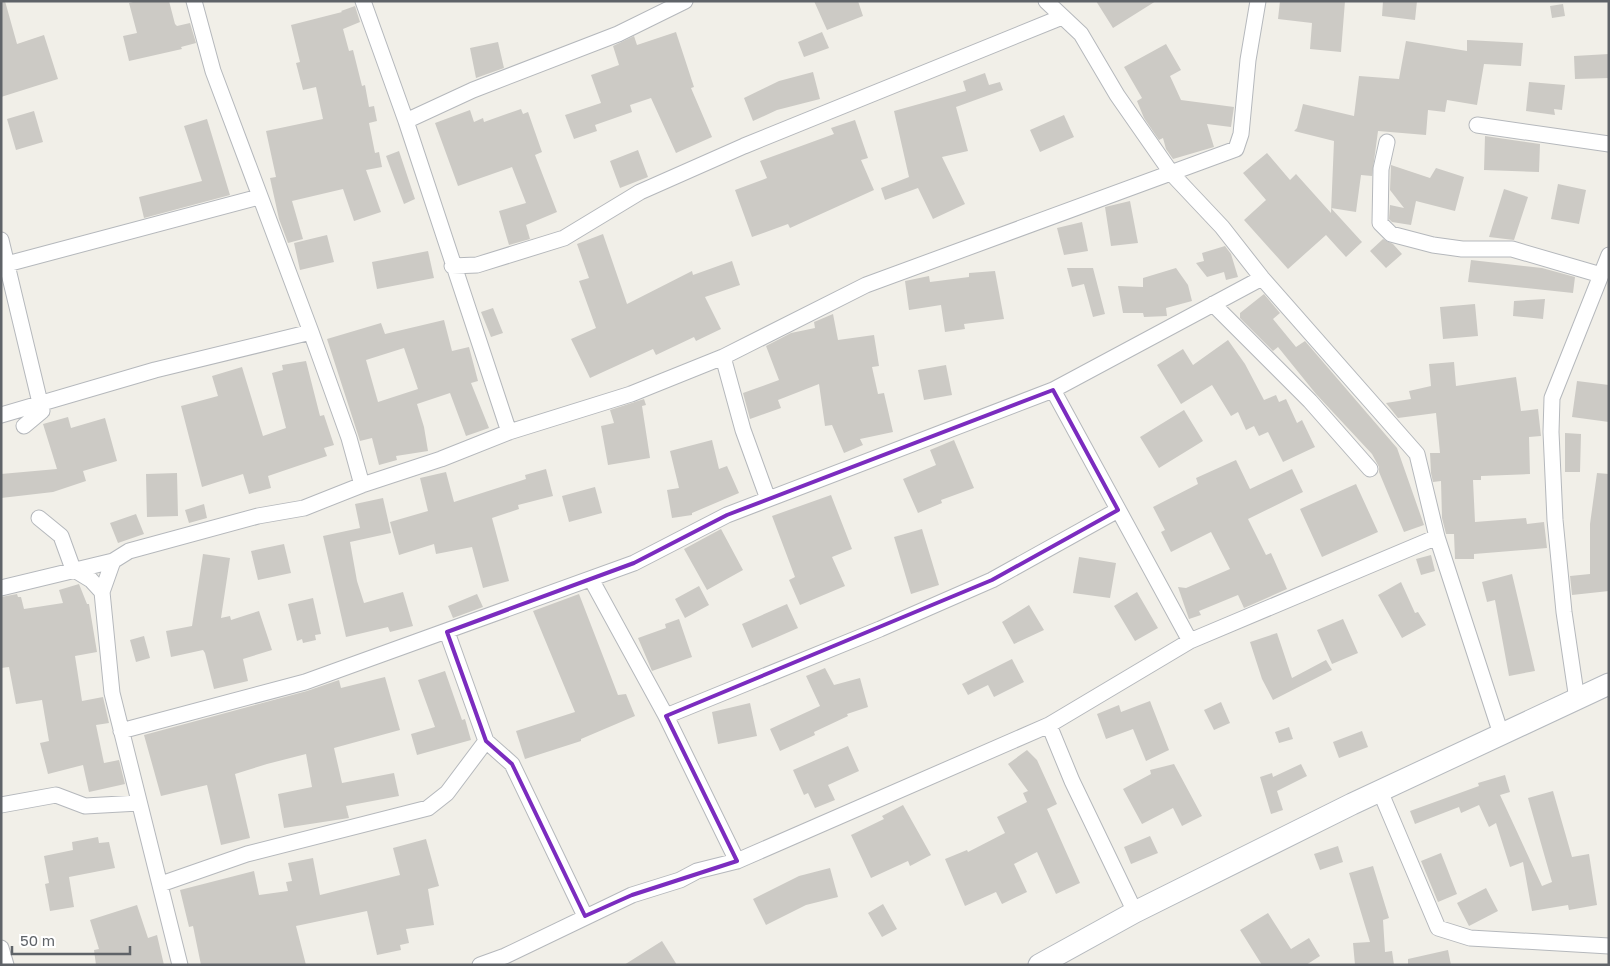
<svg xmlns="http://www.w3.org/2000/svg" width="1610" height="966" viewBox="0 0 1610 966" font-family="'Golos Text',sans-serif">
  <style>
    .building { fill: #cccac5; fill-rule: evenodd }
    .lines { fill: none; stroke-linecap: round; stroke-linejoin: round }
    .street-casing { stroke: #b5b8bc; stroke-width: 17 }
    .secondary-casing { stroke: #b6babf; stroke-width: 23 }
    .street { stroke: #fff; stroke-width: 15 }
    .secondary { stroke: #fff; stroke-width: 21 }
    .marked { fill: none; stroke: #7b2cbf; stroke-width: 4; stroke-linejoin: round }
  </style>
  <rect width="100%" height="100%" fill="#f1efe8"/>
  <!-- building -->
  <path class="building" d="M1,1h4l12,43 27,-9 14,44 -57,18z
    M137,1h32l6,23 2,2 13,-3 6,20 -15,4 1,2 -53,12 -6,-25 14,-3 -8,-30z
    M814,1h44l5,15 -36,14z
    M1096,1h60l-43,27z
    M1280,1h65l-4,51 -31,-3 2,-26 -34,-4z
    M1383,1h34l-2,19 -33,-4z
    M1563,4l2,12 -13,2 -2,-12z
    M355,6l5,16 -17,7 6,22 4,-1 9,36 3,-1 4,22 5,-1 3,15 -8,2 6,30 4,-1 3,15 -16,3 15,42 -27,9 -11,-32 -51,12 11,38 -15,4 -9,-24 -9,-41 6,-1 -10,-46 57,-12 -7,-32 -13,3 -7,-27 4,-1 -9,-37 51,-13 -1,-1z
    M676,32l18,55 -3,1 21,49 -36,16 -25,-55 -21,7 2,7 -37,13 2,6 -23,8 -9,-24 36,-12 -10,-28 28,-10 -6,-19 21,-10 3,9z
    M822,32l7,16 -25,9 -6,-15z
    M1467,40l56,3 -2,23 -37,-2 -7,41 -30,-5 -2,12 -17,-2 -2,25 -48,-4 -6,45 -11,-1 -5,37 -25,-4 31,34 -16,15 -20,-22 -38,34 -44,-49 22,-20 -23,-27 24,-20 23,27 6,-6 35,39 3,-72 -40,-10 3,-3 6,-24 51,12 5,-40 40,3 7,-38 61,10z
    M498,42l6,26 -28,10 -6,-30z
    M1166,44l15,26 -11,6 11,24 53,7 -3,20 -24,-3 7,23 -41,12 -7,-10 -3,-11 -4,2 -15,-22 -7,-17 5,-3 -18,-31z
    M1609,54v24l-34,1 -1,-23z
    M813,72l7,27 -43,11 -24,11 -9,-23 35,-17z
    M985,73l4,12 11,-3 3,8 -47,17 12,44 -26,6 23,47 -32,15 -15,-31 -33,12 -4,-12 28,-11 -15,-66 72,-20 -3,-10z
    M1529,82l36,3 -3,25 -8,-1 1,6 -29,-4z
    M521,109l2,5 5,-2 14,40 -7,3 22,57 -31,13 4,14 -21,6 -10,-34 27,-8 -14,-36 -54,19 -23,-63 35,-13 4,12 9,-4 1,4z
    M34,111l9,31 -27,8 -9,-31z
    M1064,115l10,22 -34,15 -10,-22z
    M207,119l23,76 -86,23 -5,-21 63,-16 -18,-55z
    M855,120l13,38 -7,2 13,30 -84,38 -2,-4 -36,13 -17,-47 32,-12 -7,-17 74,-27 -3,-6z
    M1485,136l55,8 -1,28 -55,-2z
    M638,150l10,27 -28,11 -10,-27z
    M399,151l16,48 -11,5 -18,-48z
    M1391,165l39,13 6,-10 28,9 -9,34 -39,-10 -5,24 -19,-3 -3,-3 1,-14 14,3 -14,-18z
    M1558,184l28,6 -7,34 -28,-5z
    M1504,189l24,8 -14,43 -25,-3z
    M1130,201l8,42 -27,3 -6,-39z
    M1082,222l6,29 -24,4 -7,-27z
    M603,234l24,70 65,-33 1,4 39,-14 8,24 -35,12 16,32 -25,12 -2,-4 -38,18 -3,-6 -63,29 -19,-39 25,-11 -17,-47 10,-3 -12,-34z
    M327,235l7,27 -34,8 -6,-27z
    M1383,239l10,5 9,10 -16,14 -16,-17z
    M1225,246l6,8 7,23 -12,3 -2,-8 -17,5 -11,-14 8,-2 -2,-8z
    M428,251l6,27 -57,11 -5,-27z
    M1471,260l71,8 33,9 -2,16 -105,-11z
    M1067,268h26l12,46 -12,3 -9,-33 -12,3z
    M1176,268l12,17 4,16 -26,7 1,8 -23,1 -1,-4h-20l-5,-27 25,1v-9z
    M995,271l9,48 -40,5 1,5 -20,3 -4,-27 -32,5 -4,-29 24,-5 1,6 39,-5v-4z
    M1264,294l16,19 -7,6 23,28 9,-6 92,107 27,77 -20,7 -25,-60v-5l-7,-13 -56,-60 -38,-47 -5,4 -33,-33v-5z
    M1545,299l-2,20 -30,-3 1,-15z
    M1475,304l3,32 -35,3 -3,-32z
    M493,308l10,25 -12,4 -10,-25z
    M833,314l5,26 36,-5 5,31 -7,1 6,27 6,-1 9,39 -33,7 3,6 -19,8 -12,-28 -7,1 -6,-42 -41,16 3,8 -31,11 -7,-26 36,-13 -13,-34 25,-13 24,-5 -1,-6z
    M444,320l8,31 17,-4 9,34 -7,2 18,45 -23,8 -16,-43 -33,11 7,23 4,24 -32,5 1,4 -18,5 -7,-27 -12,3 -33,-102 54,-16 4,11zM404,348l14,41 -40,13 -12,-42z
    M1228,340l17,24 19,36 12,-5 3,7 7,-3 11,24 5,-3 13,27 -32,15 -15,-30 -9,4 -5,-10 -8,4 -8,-18 -7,4 -19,-31 -31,19 -24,-39 26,-16 10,16z
    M306,361l14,55 4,-1 10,30 -10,3 3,8 -59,20 3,12 -22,6 -6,-20 -41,13 -21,-81 37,-10 -6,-20 30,-9 21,69 23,-8 -14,-55 11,-3 -1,-5z
    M1454,362l2,24 60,-9 5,34 17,-2 3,27 -12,1 1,37 -49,2v4h-8l2,42 51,-4 1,6 17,-2 3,26 -73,6v5h-19l-1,-25h-8l-4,-16 -1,-37 -8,1 -2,-9 -1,-20h10l-4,-40 -38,5 -12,-15 25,-4 -2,-8 22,-5 -2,-22z
    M946,365l6,30 -28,5 -6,-30z
    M1577,381l32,4v37l-37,-5z
    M644,399l2,6 -4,1 8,52 -42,7 -7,-39 13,-3 -4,-13z
    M1184,410l19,31 -44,27 -19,-31z
    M68,417l3,11 34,-10 12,43 -34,10 3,10 -33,11 -52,6v-24l56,-5 -14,-45z
    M1565,433l16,1 -1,38h-15z
    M712,440l7,29 8,-3 12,27 -47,20v2l-20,3 -5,-28 12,-2 -9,-37z
    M954,440l20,48 -33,12 1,3 -24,10 -15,-34 33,-14 -6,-15z
    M1236,460l14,29 42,-20 11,23 -55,27 18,36 5,-2 16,36 -43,19 -6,-13 -39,16 2,4 -12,4 -11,-32 8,1 44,-19 -19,-37 -40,20 -10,-20 4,-2 -12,-23 45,-23 -2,-6z
    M546,469l7,27 -35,9 1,4 -27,9 17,63 -26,7 -11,-41 -36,7 -2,-10 -35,11 -9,-33 38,-11 -8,-33 26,-6 8,30 72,-23 -1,-4z
    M177,473l1,43 -31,1 -1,-43z
    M1597,473l12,1v117l-37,4 -2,-19 20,-2v-50z
    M1356,484l22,48 -56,25 -22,-48z
    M595,487l7,26 -33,9 -7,-26z
    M831,495l21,54 -20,8 13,29 -45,19 -11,-25 6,-3 -23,-61z
    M383,498l8,35 -41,9 7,39 7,22 39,-11 10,34 -23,6 -2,-5 -42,10 -23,-101 37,-8 -5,-24z
    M204,504l3,14 -18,5 -4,-13z
    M136,514l8,20 -26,9 -8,-20z
    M721,529l22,41 -36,20 -23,-41z
    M922,529l17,56 -28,9 -17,-57z
    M284,544l7,29 -33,7 -7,-29z
    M203,554l27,4 -9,60 9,-2 1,4 28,-9 13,39 -29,9 5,22 -34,8 -9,-36 -2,-3 -32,7 -5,-26 26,-5z
    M1431,555l4,16 -14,4 -5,-16z
    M1079,557l37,6 -6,35 -37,-5z
    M1512,574l23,97 -26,5 -14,-76 -8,2 -5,-20z
    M1401,582l14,31 3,-1 8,13 -24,13 -24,-43z
    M79,584l8,20h2l8,48 -22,4 7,45 21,-4 6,26 -13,2 8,38 15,-3 6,24 -36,8 -6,-27 -35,9 -8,-31 9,-2 -7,-41 -26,4 -7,-37 -8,1v-71l16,-3 1,3h3l3,12 39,-6 -4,-13z
    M699,586l10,19 -24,13 -10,-19z
    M1137,592l21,36 -23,13 -21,-35z
    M477,594l6,13 -30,11 -5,-12z
    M579,594l39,101 8,-1 9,22 -54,23v2l-56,18 -9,-28 59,-19 -42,-101z
    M313,598l8,36 -6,1 1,5 -13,3 -1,-4 -5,2 -9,-37z
    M787,604l11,24 -46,20 -10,-24z
    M1029,605l15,25 -30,14 -12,-22z
    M679,619l13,38 -40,14 -14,-33 28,-10 -1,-4z
    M1343,619l15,34 -26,11 -15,-34z
    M1277,633l15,45 34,-18 6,10 -59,30 -11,-21 -12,-37z
    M144,636l6,22 -14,4 -6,-22z
    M1012,659l12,23 -30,15 -6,-12 -20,10 -6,-11z
    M825,668l9,17 26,-7 8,29 -21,7 1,2 -34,16 1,3 -35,16 -10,-22 50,-23 -14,-30z
    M445,671l17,49 3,-1 6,21 -54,15 -6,-21 24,-7 -17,-47z
    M385,677l15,53 -66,18 8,35 52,-10 5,23 -53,10 3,12 -65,10 -6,-34 34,-7 -6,-33 -39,10 -32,10 15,64 -29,7 -14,-60 -46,11 -17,-61 163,-44 32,-11 2,8z
    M1150,701l19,49 -23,11 -13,-32 -27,10 -9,-25 22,-9 2,7z
    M1221,702l9,21 -16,7 -10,-20z
    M750,703l7,33 -39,8 -6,-32z
    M1289,727l4,12 -14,4 -4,-11z
    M1362,731l6,16 -29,11 -6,-16z
    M848,746l11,25 -31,14 7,15 -20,8 -7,-15 -4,2 -11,-25z
    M1027,750l10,10 20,44 -10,5 33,74 -24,11 -19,-42 -23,12 13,28 -25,12 -6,-12 -31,14 -20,-47 22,-9 1,2 37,-19 -8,-16 30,-15 -4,-9 5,-2 -20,-27z
    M1174,764l28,52 -20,10 -9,-18 -31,16 -19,-35 28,-15 -1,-4z
    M1301,764l6,12 -30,15 6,19 -12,4 -11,-37 12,-4 1,4z
    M1505,775l5,17 -10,3 42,91 10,-4 -24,-84 25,-7 19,66 17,-3 8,51 -28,5 -1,-5 -36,6 -9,-49 -13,5 -14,-44 -7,4 -10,-22 -18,8 -2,-6 -44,17 -5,-13 69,-25 -1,-3z
    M903,805l28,50 -21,11 -2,-5 -37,17 -20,-43 33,-16 -2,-3z
    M1150,836l8,17 -27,11 -7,-17z
    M98,837l1,6 10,-1 6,26 -46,9 5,30 -24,4 -5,-27 4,-1 -5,-27 29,-6 -1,-8z
    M426,839l13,47 -11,3 6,36 -28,4 3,14 -9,2 1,5 -24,5 -10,-44 -71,15 10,39h-105l-8,-39 -4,1 -9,-37 74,-19 5,24 29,-4 -2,-9 6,-1 -4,-18 25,-5 7,37 80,-20 -7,-27z
    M1338,846l5,16 -23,8 -6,-16z
    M1441,853l16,41 -19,8 -17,-41z
    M1373,866l16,52 -6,2 2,32 7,-1 2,14h-39l-2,-22 17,-1 -21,-69z
    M830,868l8,29 -32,8 -40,20 -13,-26 46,-23z
    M1486,888l12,23 -29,15 -12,-23z
    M883,904l14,25 -15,8 -14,-24z
    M137,905l11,33 9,-3 7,30h-68l-2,-15 5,-1 -9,-29z
    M1268,913l23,36 18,-11 11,18 -14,9h-44l-22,-35z
    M662,941l15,24h-53z
    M1448,950l3,15h-43v-6z"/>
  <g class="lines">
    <defs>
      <path id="street" d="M194,1l19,70 98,261 38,106 13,47
        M363,1l43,120 103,311
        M1046,1l35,33 36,61 55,79 50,53 40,51 155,176 20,83 64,197
        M406,121l67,-31 145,-56 67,-33
        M1477,125l132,19
        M1387,142l-6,27 -1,54 11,11 42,11 29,4h50l89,26
        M1,240l41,171 -18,15
        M7,264l252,-67
        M452,266l25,-1 87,-27 76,-46 104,-46 318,-129
        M1213,304l97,97 60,68
        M723,357l20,73 25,69
        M1053,390l137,251
        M1,415l154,-45 156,-38
        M39,518l22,18 12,33 18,11 11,12
        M113,561l-11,31 10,101 68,272
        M591,579l75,137 71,145
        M1,588l112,-27 16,-10 129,-35 46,-8 58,-23 79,-26 68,-27 122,-38 92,-37 143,-72 370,-136 5,-15 7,-74 10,-59
        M447,632l39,109 26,23 73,152
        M1577,700l-13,-88 -9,-92 -4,-88 1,-34 57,-143
        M666,716l214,-87 112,-49 126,-70
        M121,731l184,-49 329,-119 93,-48 326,-125 209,-112
        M1380,791l58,137 32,10 139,8
        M1,805l55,-10 29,11 54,-3
        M161,884l86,-30 181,-46 19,-15 39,-52
        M1135,912l-63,-131 -23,-56 141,-84 247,-104
        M1,948l5,17
        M480,965l25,-9 127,-61 48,-15 17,-9 40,-10 312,-136"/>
      <path id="secondary" d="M1039,965l96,-53 217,-108 257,-120"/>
    </defs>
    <!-- street casing -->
    <use href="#street" class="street-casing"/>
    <!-- secondary casing -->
    <use href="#secondary" class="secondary-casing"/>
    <!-- street -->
    <use href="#street" class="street"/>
    <!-- secondary -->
    <use href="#secondary" class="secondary"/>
  </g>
  <!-- marked area -->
  <path class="marked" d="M1053,390l65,120 -126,70 -326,136 71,145 -105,34 -47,21 -73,-152 -26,-23 -39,-109 187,-69 93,-48z"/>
  <!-- border -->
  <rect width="1610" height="966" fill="none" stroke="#5f6368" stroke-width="5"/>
  <!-- scale -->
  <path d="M12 946v8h118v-8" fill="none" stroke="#5f6368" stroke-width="2.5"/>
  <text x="20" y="946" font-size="15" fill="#5f6368" stroke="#ffffff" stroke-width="4" paint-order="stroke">50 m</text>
</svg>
